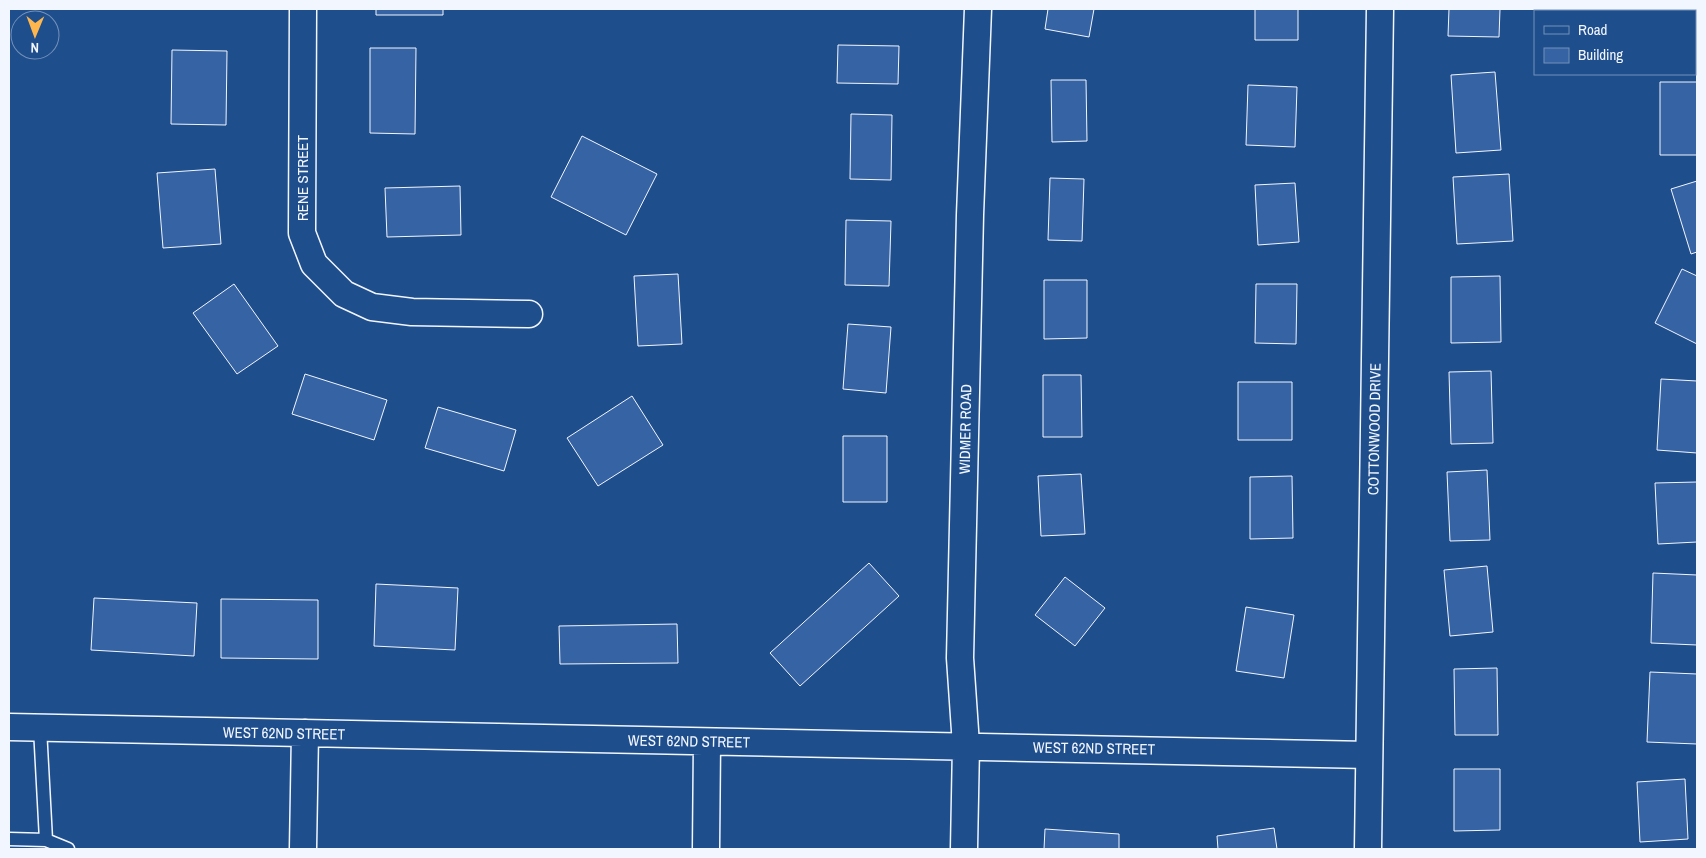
<svg xmlns="http://www.w3.org/2000/svg" width="1706" height="858" viewBox="0 0 1706 858" font-family="'Archivo Narrow',sans-serif">
  <style>
    .building { fill: #3563a3; stroke: #f2f6ff }
    .lines { fill: none; stroke-linecap: round; stroke-linejoin: round }
    .service-casing { stroke: #f2f6ff; stroke-width: 15 }
    .minor-casing { stroke: #f2f6ff; stroke-width: 29 }
    .service { stroke: #1f4e8c; stroke-width: 12 }
    .minor { stroke: #1f4e8c; stroke-width: 26 }
    .labels { text-anchor: middle; dominant-baseline: central; stroke-width: 4; stroke-linejoin: round; paint-order: stroke }
    .street-label { font-size: 15px; fill: #f2f6ff; stroke: #1f4e8c }
  </style>
  <rect width="100%" height="100%" fill="#1f4e8c"/>
  <!-- building -->
  <path class="building" d="M376,9h67v6h-67z
    M1048,9h46l-5,28 -44,-8z
    M1255,9h43v31h-43z
    M1449,9h51l-1,28 -51,-1z
    M1660,9h37v38h-2v-36h-35z
    M838,45l61,1 -1,38 -61,-1z
    M370,48h46l-1,86 -45,-1z
    M172,50l55,1 -1,74 -55,-1z
    M1495,72l6,78 -45,3 -5,-78z
    M1051,80h35l1,61 -35,1z
    M1660,82h37v73h-37z
    M1248,85l49,2 -2,60 -49,-2z
    M851,114l41,1 -1,65 -41,-1z
    M582,136l75,38 -31,61 -75,-38z
    M215,169l6,75 -58,4 -6,-75z
    M1509,174l4,67 -56,3 -4,-67z
    M1050,178l34,1 -2,62 -34,-1z
    M1697,181v71l-6,2 -20,-65z
    M1295,183l4,59 -41,3 -3,-60z
    M460,186l1,49 -74,2 -2,-49z
    M846,220l45,1 -2,65 -44,-1z
    M1682,269l15,7v68l-42,-21z
    M678,274l4,70 -44,2 -4,-70z
    M1500,276l1,66 -50,1v-66z
    M1044,280h43v58l-43,1z
    M234,284l44,62 -41,28 -44,-61z
    M1256,284h41l-1,60 -41,-1z
    M848,324l43,3 -5,66 -43,-4z
    M1491,371l2,72 -42,1 -2,-72z
    M305,374l82,26 -13,40 -82,-26z
    M1043,375h38l1,62h-39z
    M1661,379l36,2v72l-40,-3z
    M1238,382h54v58h-54z
    M632,396l31,49 -65,41 -31,-48z
    M438,407l78,23 -12,41 -79,-23z
    M843,436h44v66h-44z
    M1487,470l3,70 -40,1 -3,-69z
    M1081,474l4,60 -44,2 -3,-60z
    M1292,476l1,62 -43,1v-62z
    M1697,482v60l-39,2 -3,-61z
    M869,563l30,33 -99,90 -30,-33z
    M1487,566l6,66 -43,4 -6,-66z
    M1653,573l44,2v70l-46,-2z
    M1065,577l40,31 -30,38 -40,-31z
    M376,584l82,4 -3,62 -81,-4z
    M94,598l103,5 -3,53 -103,-6z
    M221,599l97,1v59l-97,-1z
    M1246,607l48,8 -10,63 -48,-7z
    M677,624l1,39 -118,1 -1,-38z
    M1497,668l1,67h-43l-1,-66z
    M1650,672l47,2v70l-50,-2z
    M1454,769h46v61l-46,1z
    M1685,779l3,60 -48,3 -3,-60z
    M1274,828l3,21h-59l-1,-13z
    M1045,829l74,5v15h-75z"/>
  <g class="lines">
    <defs>
      <path id="service" d="M40,728l6,112
        M9,839l37,1 22,9"/>
      <path id="minor" d="M303,9l-1,224 12,31 30,30 28,13 40,5 117,2
        M9,727l1360,28
        M303,849l2,-116
        M706,849l1,-107
        M964,849l2,-104 -6,-87 10,-443 8,-206
        M1368,849l12,-840"/>
    </defs>
    <!-- service casing -->
    <use href="#service" class="service-casing"/>
    <!-- minor casing -->
    <use href="#minor" class="minor-casing"/>
    <!-- service -->
    <use href="#service" class="service"/>
    <!-- minor -->
    <use href="#minor" class="minor"/>
  </g>
  <g class="labels">
    <!-- street labels -->
    <g class="street-label">
      <text transform="translate(302 178) rotate(-90)">RENE STREET</text>
      <text transform="translate(965 429) rotate(-89)">WIDMER ROAD</text>
      <text transform="translate(1374 429) rotate(-89)">COTTONWOOD DRIVE</text>
      <text transform="translate(284 733) rotate(1)">WEST 62ND STREET</text>
      <text transform="translate(689 741) rotate(1)">WEST 62ND STREET</text>
      <text transform="translate(1094 748) rotate(1)">WEST 62ND STREET</text>
    </g>
  </g>
  <!-- border -->
  <rect width="1706" height="858" fill="none" stroke="#f2f6ff" stroke-width="20"/>
  <!-- legend -->
  <rect x="1534" y="10" width="162" height="65" fill="#1f4e8c" stroke="#7391ba"/>
  <rect x="1544" y="26" width="25" height="8" fill="#1f4e8c" stroke="#7391ba"/>
  <text x="1578" y="35" font-size="15" fill="#f2f6ff">Road</text>
  <rect x="1544" y="48" width="25" height="15" fill="#3563a3" stroke="#7391ba"/>
  <text x="1578" y="60" font-size="15" fill="#f2f6ff">Building</text>
  <!-- north arrow -->
  <g transform="translate(35 35) rotate(181)"><circle r="24" fill="#1f4e8c" stroke="#7391ba"/>
  <path d="M0-4L9 19L0 12L-9 19Z" fill="#ffb74d"/>
  <text y="-8" font-size="14" font-weight="bold" text-anchor="middle" fill="#f2f6ff">N</text>
  </g>
</svg>
